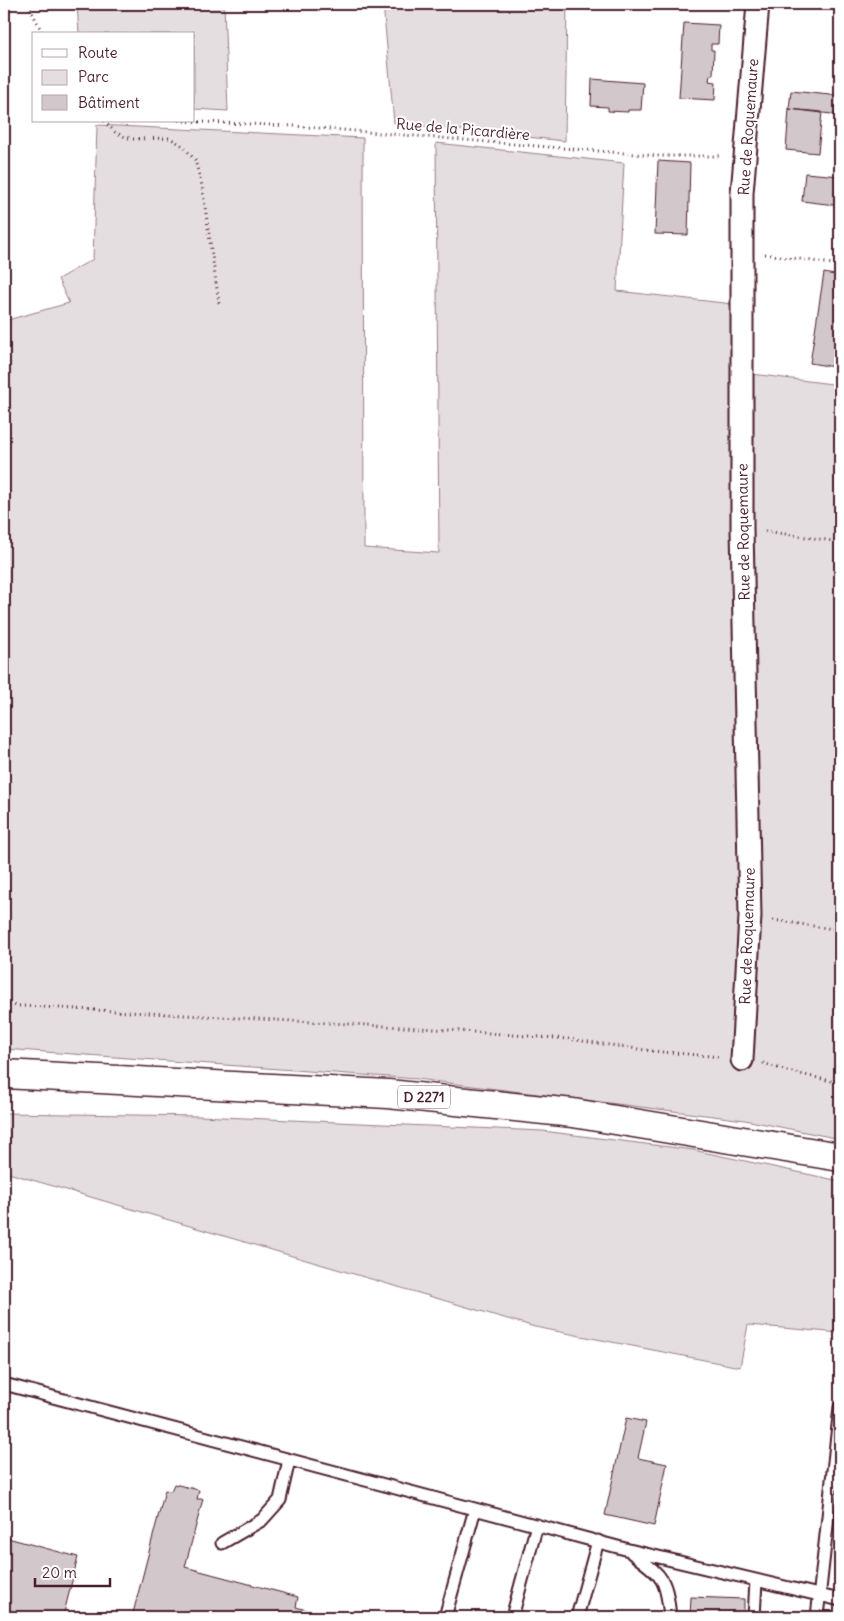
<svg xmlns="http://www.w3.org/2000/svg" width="844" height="1621" viewBox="0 0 844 1621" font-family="Delius,sans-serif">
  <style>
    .green { fill: #e5dee0; stroke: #987e86 }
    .building { fill: #d2c7cb; stroke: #4a1f2b }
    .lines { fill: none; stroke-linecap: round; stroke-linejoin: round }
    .lane-casing { stroke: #4a1f2b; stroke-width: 15 }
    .street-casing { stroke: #4a1f2b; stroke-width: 25 }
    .highway-casing { stroke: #4a1f2b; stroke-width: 31 }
    .path { stroke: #4a1f2b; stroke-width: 3; stroke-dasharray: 1 4; stroke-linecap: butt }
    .lane { stroke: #fff; stroke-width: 11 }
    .street { stroke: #fff; stroke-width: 21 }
    .highway { stroke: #fff; stroke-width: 28 }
    .labels { text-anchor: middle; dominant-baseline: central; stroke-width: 4; stroke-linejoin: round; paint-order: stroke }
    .shield { fill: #fff; stroke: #80626b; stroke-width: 1 }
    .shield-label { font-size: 14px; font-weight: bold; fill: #4a1f2b }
    .street-label { font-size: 15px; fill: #4a1f2b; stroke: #fff }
  </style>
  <rect width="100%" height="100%" fill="#fff"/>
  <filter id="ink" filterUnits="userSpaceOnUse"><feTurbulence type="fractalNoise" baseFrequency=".02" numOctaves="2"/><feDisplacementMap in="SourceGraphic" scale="10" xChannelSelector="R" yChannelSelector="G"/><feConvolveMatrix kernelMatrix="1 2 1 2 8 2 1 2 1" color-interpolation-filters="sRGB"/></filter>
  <g filter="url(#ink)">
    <!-- green -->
    <path class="green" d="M77,4h147l4,107 -34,-2v-75h-115z
      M383,4h184l-2,137 -171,-18z
      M97,125l266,13 1,410 75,5 -3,-410 188,20 -7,128 134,15 1,68 88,11v754l-95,-19 -328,-41 -413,-30v-728l65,-18 -11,-24 35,-20z
      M4,1113l195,3 344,15 150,19 147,31v152l-92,-8 -8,42 -205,-40 -530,-155 3,-26h-4z"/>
    <!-- building -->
    <path class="building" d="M684,23l35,2 -1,19h-7v6h3l-1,25h-3l-1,6 7,1 -1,18 -36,-2z
      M592,79l51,4 -2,27h-13v2l-20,-1v-4l-17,-1z
      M791,91l49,5v19l-51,-6z
      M789,109l33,3 -4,41 -32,-3z
      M658,161l32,2 -2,72 -33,-1z
      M805,173l35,3v25l-4,-1 -1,5 -33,-4z
      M824,273l16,3v92l-30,-5z
      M626,1418l20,4 -8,36 29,6 -13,62 -49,-11z
      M174,1484l25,6 -2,9h6l-18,68 113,30 -2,10 35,10h-199l33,-127 6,1z
      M4,1537l74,20 -15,60h-34l-25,-6z
      M691,1597l53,2v18h-54z"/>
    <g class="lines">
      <defs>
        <path id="lane" d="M4,1384l625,166 211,50
          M222,1543l40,-23 18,-20 9,-40
          M632,1553c31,24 34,24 38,64
          M445,1617l30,-108
          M512,1617l25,-92
          M577,1617l21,-76
          M754,1617l2,-36
          M817,1617l23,-210"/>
        <path id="street" d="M742,1060l8,-144 -8,-388v-335l16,-189"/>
        <path id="highway" d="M4,1074l384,20 185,19 267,44"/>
      </defs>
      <!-- lane casing -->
      <use href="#lane" class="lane-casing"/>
      <!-- street casing -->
      <use href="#street" class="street-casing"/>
      <!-- highway casing -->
      <use href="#highway" class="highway-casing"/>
      <!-- path -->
      <path class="path" d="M28,4l15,30
        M104,121l11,11 10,5 8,2 37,-1 13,8 12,14 7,26 17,117
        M179,121l115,5 365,30h63
        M765,254l75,11
        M765,531l75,11
        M773,920l67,10
        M4,1005l417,23 147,11 84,12 69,6
        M763,1063l24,8 53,12"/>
      <!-- lane -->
      <use href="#lane" class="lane"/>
      <!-- street -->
      <use href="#street" class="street"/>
      <!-- highway -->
      <use href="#highway" class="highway"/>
    </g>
  </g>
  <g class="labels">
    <!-- shield labels -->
    <rect class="shield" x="398" y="1085.5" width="52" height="23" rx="4"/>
    <g class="shield-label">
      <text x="424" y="1097">D 2271</text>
    </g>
    <!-- street labels -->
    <g class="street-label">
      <text transform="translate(748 127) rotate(-86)">Rue de Roquemaure</text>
      <text transform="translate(463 129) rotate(5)">Rue de la Picardière</text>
      <text transform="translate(743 532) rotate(-91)">Rue de Roquemaure</text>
      <text transform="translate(747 936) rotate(-88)">Rue de Roquemaure</text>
    </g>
  </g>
  <!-- margin -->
  <rect width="844" height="1621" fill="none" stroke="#fff" stroke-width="20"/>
  <rect x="10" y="10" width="824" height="1601" fill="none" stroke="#4a1f2b" stroke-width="2" filter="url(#ink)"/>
  <!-- legend -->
  <rect x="32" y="32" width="162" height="90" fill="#ffffff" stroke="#b7a5aa"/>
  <rect x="42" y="49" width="25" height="8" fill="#ffffff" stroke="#b7a5aa"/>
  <text x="78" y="58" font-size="15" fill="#4a1f2b">Route</text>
  <rect x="42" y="70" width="25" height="15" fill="#e5dee0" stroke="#b7a5aa"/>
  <text x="78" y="82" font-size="15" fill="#4a1f2b">Parc</text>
  <rect x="42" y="95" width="25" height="15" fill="#d2c7cb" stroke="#b7a5aa"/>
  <text x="78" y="108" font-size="15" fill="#4a1f2b">Bâtiment</text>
  <!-- scale -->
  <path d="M35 1578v8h75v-8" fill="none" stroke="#4a1f2b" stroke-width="2.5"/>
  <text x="42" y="1578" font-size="15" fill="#4a1f2b" stroke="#ffffff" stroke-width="4" paint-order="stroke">20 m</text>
</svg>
